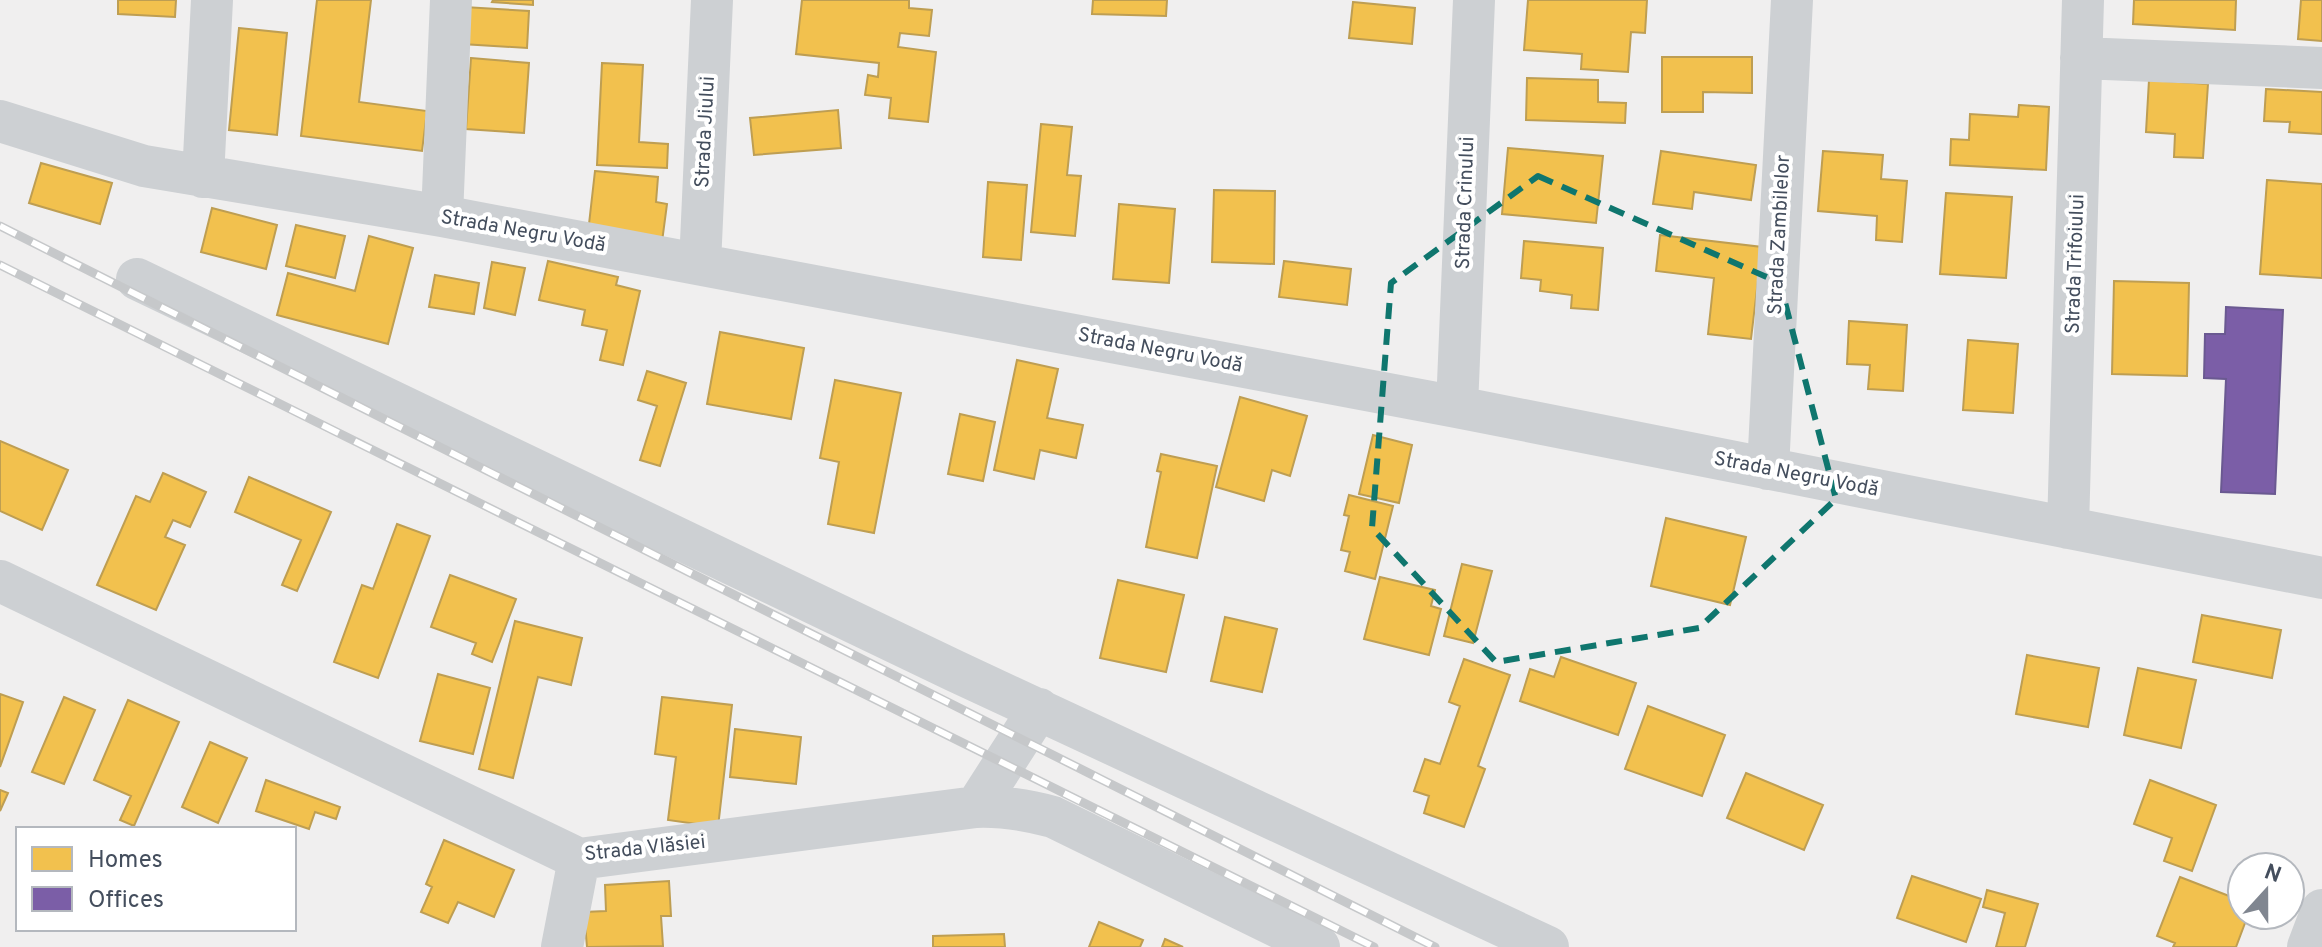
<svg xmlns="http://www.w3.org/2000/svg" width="2322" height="947" viewBox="0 0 2322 947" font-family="Overpass,sans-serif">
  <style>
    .homes { fill: #f2c14e; stroke: #be9e52; stroke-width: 2 }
    .offices { fill: #7b5ea7; stroke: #6a5991; stroke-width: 2 }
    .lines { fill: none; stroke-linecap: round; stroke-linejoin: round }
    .minor { stroke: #cdd0d3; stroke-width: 42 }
    .rail-casing { stroke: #c6c8ca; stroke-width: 9 }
    .rail { stroke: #fff; stroke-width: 6; stroke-dasharray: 18; stroke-linecap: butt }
    .marked { fill: none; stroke: #0f766e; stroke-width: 6; stroke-dasharray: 16 10; stroke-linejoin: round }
    .labels { text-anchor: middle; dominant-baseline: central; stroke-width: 8; stroke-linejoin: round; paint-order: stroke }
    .street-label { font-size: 20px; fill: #444e5d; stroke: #fff }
  </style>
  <rect width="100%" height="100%" fill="#f0efef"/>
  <!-- homes -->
  <path class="homes" d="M118,0h58l-1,17 -57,-3z
    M317,0h54l-12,102 68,9 -5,40 -121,-15z
    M493,0h40v5l-41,-3z
    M802,0h107v8l23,2 -3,26 -29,-3 -2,14 38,5 -8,70 -39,-4 2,-20 -26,-3 3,-20 10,2 1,-14 -83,-9z
    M1093,0h74l-1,16 -74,-2z
    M1528,0h119l-2,33 -14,-1 -3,40 -47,-3 1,-15 -58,-4z
    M2134,0h102l-1,30 -102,-6z
    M2301,0h21v41l-24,-2z
    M1353,2l62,6 -3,36 -63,-6z
    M464,7l65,4 -2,37 -65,-4z
    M239,28l48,5 -10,102 -48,-5z
    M1662,57h90v36l-49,-1v20h-41z
    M471,58l58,5 -5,70 -58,-4z
    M602,63l41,2 -4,77 29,2 -1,24 -70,-3z
    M1527,78l71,2v22l28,1 -1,20 -99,-3z
    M2149,80l59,4 -5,74 -29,-1 1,-23 -29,-2z
    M2266,89l56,3v42l-33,-2 1,-10 -26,-1z
    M2019,105l30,2 -3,63 -96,-5 1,-26 18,1 1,-26 48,3z
    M838,110l3,38 -87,7 -4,-37z
    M1041,124l31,3 -5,48 14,1 -6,60 -44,-4z
    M1508,148l95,8 -7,67 -94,-9z
    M1661,151l95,14 -5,35 -57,-8 -2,17 -39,-5z
    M1823,151l60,4 -2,24 26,2 -5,61 -26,-2 1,-24 -59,-5z
    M41,163l71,20 -12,41 -71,-21z
    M595,171l63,6 -2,25 11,2 -5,38 -74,-9z
    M2267,180l55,4v94l-62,-4z
    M988,182l39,3 -6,75 -38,-3z
    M1214,190l61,1 -1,73 -62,-2z
    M1946,193l66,4 -6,81 -66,-4z
    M1119,204l56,5 -6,74 -56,-4z
    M212,208l65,17 -11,44 -65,-17z
    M296,225l49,11 -10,42 -49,-12z
    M1660,235l102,12 -11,92 -43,-5 6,-56 -58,-7z
    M369,236l44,12 -25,96 -111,-29 11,-42 67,18z
    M1524,241l79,7 -5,62 -27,-2 1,-13 -32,-4 1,-11 -20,-2z
    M548,261l70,16 -2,8 24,6 -17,74 -23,-5 7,-30 -25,-5 3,-15 -46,-10z
    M1284,261l67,8 -4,36 -68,-8z
    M492,262l33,6 -10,47 -31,-7z
    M435,275l44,8 -5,31 -45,-7z
    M2114,281l75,2 -2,93 -75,-2z
    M1849,321l58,4 -4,66 -35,-2 2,-24 -23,-1z
    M720,332l84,16 -13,71 -84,-15z
    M1968,340l50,4 -5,69 -50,-3z
    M1017,360l41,9 -11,49 36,7 -7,33 -36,-8 -6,29 -40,-9z
    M647,371l39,12 -26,83 -20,-6 17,-54 -19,-6z
    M835,380l66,13 -27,140 -46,-9 11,-62 -19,-4z
    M1240,397l67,19 -17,60 -18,-6 -8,31 -48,-14z
    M960,414l35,8 -12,59 -35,-7z
    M1373,435l39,10 -13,58 -40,-9z
    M0,441l68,29 -26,60 -42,-19z
    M1161,454l56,12 -20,92 -51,-11 15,-75 -4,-1z
    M163,473l43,19 -16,35 -17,-7 -8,17 20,8 -29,65 -59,-25 39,-89 14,6z
    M249,477l82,35 -34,79 -15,-6 19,-45 -66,-28z
    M1349,495l44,11 -18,73 -30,-8 5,-19 -9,-2 8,-34 -5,-1z
    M1666,518l80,19 -16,68 -79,-19z
    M397,524l33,12 -52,142 -44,-16 28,-77 11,4z
    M1462,564l30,7 -19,72 -29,-7z
    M450,575l66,24 -24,63 -20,-8 4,-11 -45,-16z
    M1380,577l55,13 -4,16 10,3 -12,46 -65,-16z
    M1118,580l66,15 -18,77 -66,-14z
    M2202,615l79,15 -9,48 -79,-16z
    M1225,617l52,12 -15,63 -51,-11z
    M515,621l67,17 -11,47 -33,-8 -25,101 -34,-9z
    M2027,655l72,13 -11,59 -72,-13z
    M1561,657l75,26 -18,52 -98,-34 10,-32 24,8z
    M1464,659l46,16 -32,91 7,3 -21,58 -40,-14 5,-17 -15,-5 11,-32 15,5 20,-58 -11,-4z
    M2138,668l58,12 -15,68 -57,-13z
    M438,674l52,14 -17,66 -53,-13z
    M0,694l23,8 -23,65z
    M64,697l31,13 -31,74 -32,-12z
    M662,697l70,8 -14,122 -50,-7 8,-63 -21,-3z
    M128,700l51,22 -45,104 -14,-6 11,-24 -37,-16z
    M1648,706l77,29 -23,61 -77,-27z
    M735,729l66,8 -5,47 -66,-7z
    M210,742l37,16 -29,65 -36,-16z
    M1746,773l77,32 -19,45 -77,-32z
    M266,780l74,27 -4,12 -21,-7 -6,17 -53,-18z
    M2150,780l66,25 -24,66 -28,-10 8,-23 -38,-14z
    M0,790l8,3 -8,18z
    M444,840l70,30 -20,47 -36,-15 -10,21 -27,-11 11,-25 -6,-3z
    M1912,876l69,23 -15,43 -69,-24z
    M2180,877l62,24v14h6l-12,32h-63l2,-4 -18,-7z
    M669,881l2,35h-10l2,30 -76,1 -3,-35 22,-1 -1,-26z
    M1987,890l51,14 -13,43h-29l9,-34 -22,-6z
    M1099,922l44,18 -3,7h-51z
    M1004,934l1,13h-72v-11z
    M1165,939l18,8h-21z"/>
  <!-- offices -->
  <path class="offices" d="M2226,307l57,3 -8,184 -54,-2 5,-113 -22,-1 1,-44h20z"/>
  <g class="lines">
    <!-- minor -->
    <path class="minor" d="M2081,58l241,10
      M0,121l144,45 298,50 1015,191 865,171
      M203,177l9,-177
      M442,216l9,-216
      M700,264l12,-264
      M137,279l818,392 593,276
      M1457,407l17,-407
      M1768,469l24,-469
      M2068,528l15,-528
      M0,581l579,278 397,-52c27,-1 51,3 77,10l266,130
      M976,807l63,-98
      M562,947l17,-88
      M2308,947l14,-37"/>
    <defs>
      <path id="rail" d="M0,226l1435,721
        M0,265l1374,682"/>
    </defs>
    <!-- rail casing -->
    <use href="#rail" class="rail-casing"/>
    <!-- rail -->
    <use href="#rail" class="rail"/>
  </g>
  <!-- marked area -->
  <path class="marked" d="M1538,176l242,107 56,216 -137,129 -203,34 -124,-134 19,-245z"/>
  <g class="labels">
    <!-- street labels -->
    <g class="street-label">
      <text transform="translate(706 132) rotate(-87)">Strada Jiului</text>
      <text transform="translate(1466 203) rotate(-88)">Strada Crinului</text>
      <text transform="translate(523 232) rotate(10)">Strada Negru Vodă</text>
      <text transform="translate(1780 235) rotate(-87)">Strada Zambilelor</text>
      <text transform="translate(2076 264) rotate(-88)">Strada Trifoiului</text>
      <text transform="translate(1160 351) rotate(11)">Strada Negru Vodă</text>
      <text transform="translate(1796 475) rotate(11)">Strada Negru Vodă</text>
      <text transform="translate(645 849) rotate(-6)">Strada Vlăsiei</text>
    </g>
  </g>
  <!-- legend -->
  <rect x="16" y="827" width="280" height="104" fill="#ffffff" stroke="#b4b8be" stroke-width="2"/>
  <rect x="32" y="847" width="40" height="24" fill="#f2c14e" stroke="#b4b8be" stroke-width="2"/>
  <text x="88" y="867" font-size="24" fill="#444e5d">Homes</text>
  <rect x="32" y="887" width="40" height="24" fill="#7b5ea7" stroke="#b4b8be" stroke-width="2"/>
  <text x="88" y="907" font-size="24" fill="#444e5d">Offices</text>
  <!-- north arrow -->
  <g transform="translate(2266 891) rotate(21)"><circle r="38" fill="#ffffff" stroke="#b4b8be" stroke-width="2"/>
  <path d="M0-6L14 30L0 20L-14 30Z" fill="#808690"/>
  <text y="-12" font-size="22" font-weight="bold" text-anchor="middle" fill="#444e5d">N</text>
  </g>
</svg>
